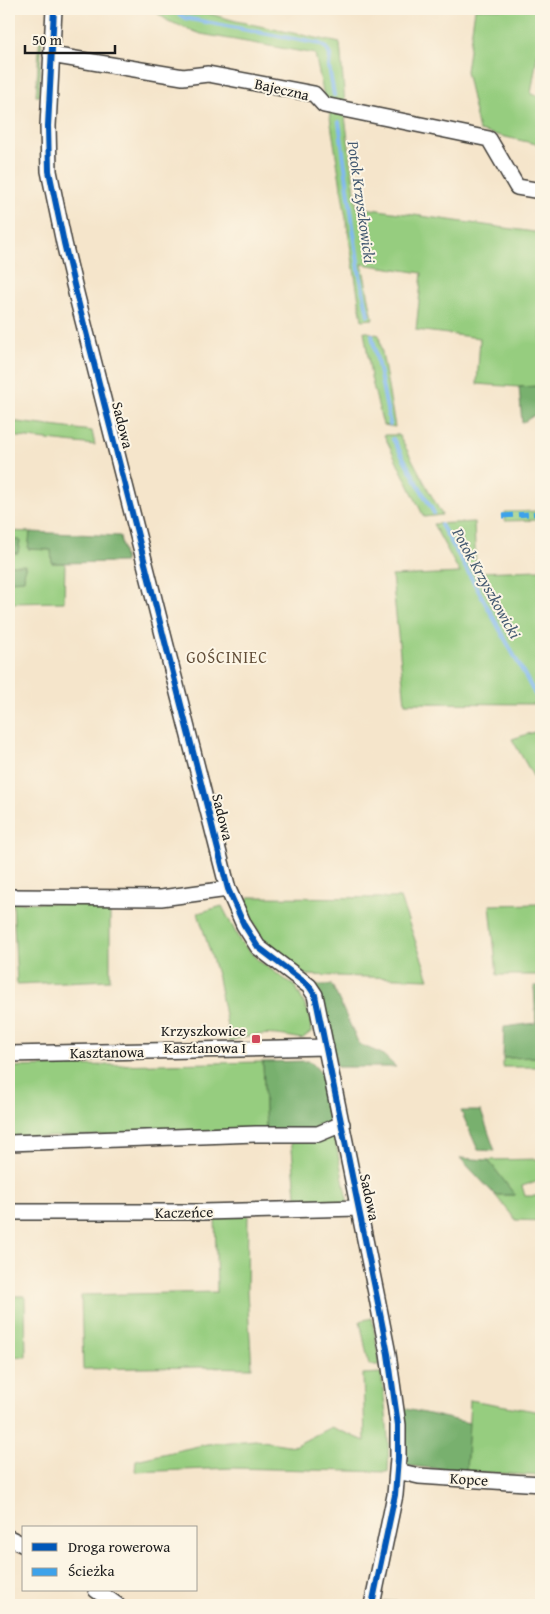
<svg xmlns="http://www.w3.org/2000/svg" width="550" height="1614" viewBox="0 0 550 1614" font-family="'Gentium Book Plus',serif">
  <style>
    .green { fill: #96cd7f; stroke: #59744e }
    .forest { fill: #78b06e; stroke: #4a6645 }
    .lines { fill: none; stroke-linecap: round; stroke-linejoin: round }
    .stream { stroke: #80b8f1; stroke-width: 4 }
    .minor-casing { stroke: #3d3a36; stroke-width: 18 }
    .minor { stroke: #fff; stroke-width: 15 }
    .quiet { stroke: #3da2ea; stroke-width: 5; stroke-dasharray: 10 5; stroke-linecap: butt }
    .cycleway-casing { stroke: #fcf5e5; stroke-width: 9 }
    .cycleway { stroke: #0057b8; stroke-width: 6 }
    .poi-dot { fill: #d1495b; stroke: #fcf5e5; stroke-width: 2 }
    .labels { text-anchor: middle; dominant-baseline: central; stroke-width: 4; stroke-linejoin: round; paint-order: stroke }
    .street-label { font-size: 15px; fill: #1c1c1c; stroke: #fcf5e5 }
    .poi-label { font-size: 15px; fill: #1c1c1c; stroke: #fcf5e5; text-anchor: end }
    .water-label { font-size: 16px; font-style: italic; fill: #445a71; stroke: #fcf5e5 }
    .neighbourhood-label { font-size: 16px; letter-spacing: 1px; fill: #614d37; stroke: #fcf5e5 }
  </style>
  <rect width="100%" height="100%" fill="#fcf5e5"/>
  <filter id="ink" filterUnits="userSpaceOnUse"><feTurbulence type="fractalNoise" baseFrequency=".02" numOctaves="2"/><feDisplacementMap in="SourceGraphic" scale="10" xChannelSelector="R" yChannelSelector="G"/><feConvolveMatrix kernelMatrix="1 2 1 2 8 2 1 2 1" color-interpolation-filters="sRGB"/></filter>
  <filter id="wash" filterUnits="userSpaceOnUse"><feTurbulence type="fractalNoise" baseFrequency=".0096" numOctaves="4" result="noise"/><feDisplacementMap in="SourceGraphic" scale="20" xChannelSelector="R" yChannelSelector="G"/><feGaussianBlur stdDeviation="1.12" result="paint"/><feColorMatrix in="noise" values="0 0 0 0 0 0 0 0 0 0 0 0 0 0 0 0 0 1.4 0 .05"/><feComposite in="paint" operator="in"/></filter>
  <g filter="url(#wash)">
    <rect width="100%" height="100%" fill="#f5e5cb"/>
    <!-- green -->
    <path class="green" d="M152,9h40l44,12 104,22 5,61 -20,-3 -10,-47 -114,-20 -33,-13z
      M475,9h66v23l-10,62 10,3v48l-62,-14 -13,-60z
      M40,33h2l-3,63h-3z
      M329,111l16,5 12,91 184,26v153l-22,1 -42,-3 3,-46 -64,-8 6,-57 -60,-9 11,55 -11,1z
      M364,331l15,4 16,92 -12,-2 -12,-48z
      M9,421l83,10 3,14 -86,-9z
      M384,435h15l43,80 -18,2z
      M541,511v9l-36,1v-9z
      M474,522l2,50 65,-2v146l-6,-12 -130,-1 -13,-127 68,-3 -27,-49z
      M9,531l21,1 -1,17 23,1v13h13l-1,39 -55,1v-22l15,-2 1,-13 -16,-1v-12h9l2,-12 -11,-1z
      M541,730v60l-29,-51z
      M249,897l151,1 29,81 -123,-4 -39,-29 -25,-42z
      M13,902l97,2v76l-93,4z
      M541,904v71h-44l-7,-70z
      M222,906l18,35 19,20 37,26 14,29 1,16 -9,7c-24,-5 -49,-8 -72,3l-12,-64 -20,-65z
      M541,1057v10h-38v-9z
      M263,1062l3,69 -257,7v-71z
      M334,1134l14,70 -51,2 -6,-69z
      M541,1159v21l-19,6 3,10h16v25l-25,-1 -21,-25h19l-26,-35z
      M248,1215l-1,77 5,76 -53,-1 -116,2 -2,-74 136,-3 -2,-76z
      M9,1296h16l1,61 -17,-1z
      M372,1318l8,47h-11l-9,-44z
      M381,1373c4,33 9,65 7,99l-156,-4 -97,4 1,-12 71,-16 49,-4 38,6 37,-19 34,14 -2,-67z
      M470,1400l71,12v64l-75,-5z"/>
    <!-- forest -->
    <path class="forest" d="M541,386v25l-19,12 -3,-36z
      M30,532l90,4 5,26 -73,1 -1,-13 -23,-1z
      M9,540h11l-2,13h-9z
      M9,565h16l-1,15 -15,1z
      M316,985h16l27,59 23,10 14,13h-59l-7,-36z
      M534,986h7v71l-38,1 1,-31 32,-4z
      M310,1061l12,13 9,49 -14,7 -51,1 -3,-69z
      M461,1111h20l14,40 -17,-1z
      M460,1158l28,2 27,35h-20z
      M402,1408l67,15 -3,48 -59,-5 -2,-37z
      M383,1601l38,2 1,2h-40z"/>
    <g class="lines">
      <!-- stream -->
      <path class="stream" d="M171,9l14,9 135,26 6,4 4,7 -1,12 5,28
        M339,122l20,148 9,45
        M372,335l18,89
        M393,439l41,74
        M441,525c35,59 67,120 100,180"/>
    </g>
  </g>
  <g filter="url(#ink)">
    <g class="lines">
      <defs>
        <path id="minor" d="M54,9l-6,117 1,45 15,72 12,50 152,596 16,36 14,22 51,39 6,9 61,298 12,61 10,71v33l-3,37 -23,110
          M51,55l132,22 25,-3 106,20 10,11 165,34 28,48 24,4
          M9,897l152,1 67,-9
          M9,1054l317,-7
          M9,1143l247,-9h62l24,-10
          M9,1212h194l156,-4
          M397,1471l22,5 122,8
          M9,1538l15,7
          M96,1590l21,15"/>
      </defs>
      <!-- minor casing -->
      <use href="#minor" class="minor-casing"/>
      <!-- minor -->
      <use href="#minor" class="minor"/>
      <!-- quiet -->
      <path class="quiet" d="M503,516l38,-3"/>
      <defs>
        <path id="cycleway" d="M54,9l-6,117 1,45 15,72 12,50 152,596 16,36 14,22 51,39 6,9 61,298 12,61 10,71v33l-3,37 -23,110"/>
      </defs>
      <!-- cycleway casing -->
      <use href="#cycleway" class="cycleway-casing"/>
      <!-- cycleway -->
      <use href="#cycleway" class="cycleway"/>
    </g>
  </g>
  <!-- markers -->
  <rect class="poi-dot" x="251" y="1034" width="10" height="10" rx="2.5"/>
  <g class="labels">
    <!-- street labels -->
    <g class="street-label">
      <text transform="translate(282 89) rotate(13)">Bajeczna</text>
      <text transform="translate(123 425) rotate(76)">Sadowa</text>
      <text transform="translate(223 817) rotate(76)">Sadowa</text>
      <text transform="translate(107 1052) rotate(-1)">Kasztanowa</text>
      <text transform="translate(370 1197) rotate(78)">Sadowa</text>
      <text transform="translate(184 1212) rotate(-1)">Kaczeńce</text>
      <text transform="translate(469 1479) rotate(4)">Kopce</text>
    </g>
    <!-- poi labels -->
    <g class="poi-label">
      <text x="246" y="1030">Krzyszkowice<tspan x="246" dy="17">Kasztanowa I</tspan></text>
    </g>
    <!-- water labels -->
    <g class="water-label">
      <text transform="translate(362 202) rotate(82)">Potok Krzyszkowicki</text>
      <text transform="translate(487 583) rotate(61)">Potok Krzyszkowicki</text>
    </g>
    <!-- neighbourhood labels -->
    <g class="neighbourhood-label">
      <text x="227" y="657">GOŚCINIEC</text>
    </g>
  </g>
  <!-- margin -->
  <rect width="550" height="1614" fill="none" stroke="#fcf5e5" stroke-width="30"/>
  <!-- legend -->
  <rect x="22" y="1526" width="175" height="65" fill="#fcf5e5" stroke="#a29e95"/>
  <rect x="32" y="1543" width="25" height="8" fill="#0057b8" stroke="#a29e95"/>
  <text x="68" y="1552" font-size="15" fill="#1c1c1c">Droga rowerowa</text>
  <rect x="32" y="1568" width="25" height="8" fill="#3da2ea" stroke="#a29e95"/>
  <text x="68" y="1576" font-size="15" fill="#1c1c1c">Ścieżka</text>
  <!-- scale -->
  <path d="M25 45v8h90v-8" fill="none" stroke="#1c1c1c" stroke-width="2.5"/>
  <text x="32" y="45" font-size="15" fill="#1c1c1c" stroke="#fcf5e5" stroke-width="4" paint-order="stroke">50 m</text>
</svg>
